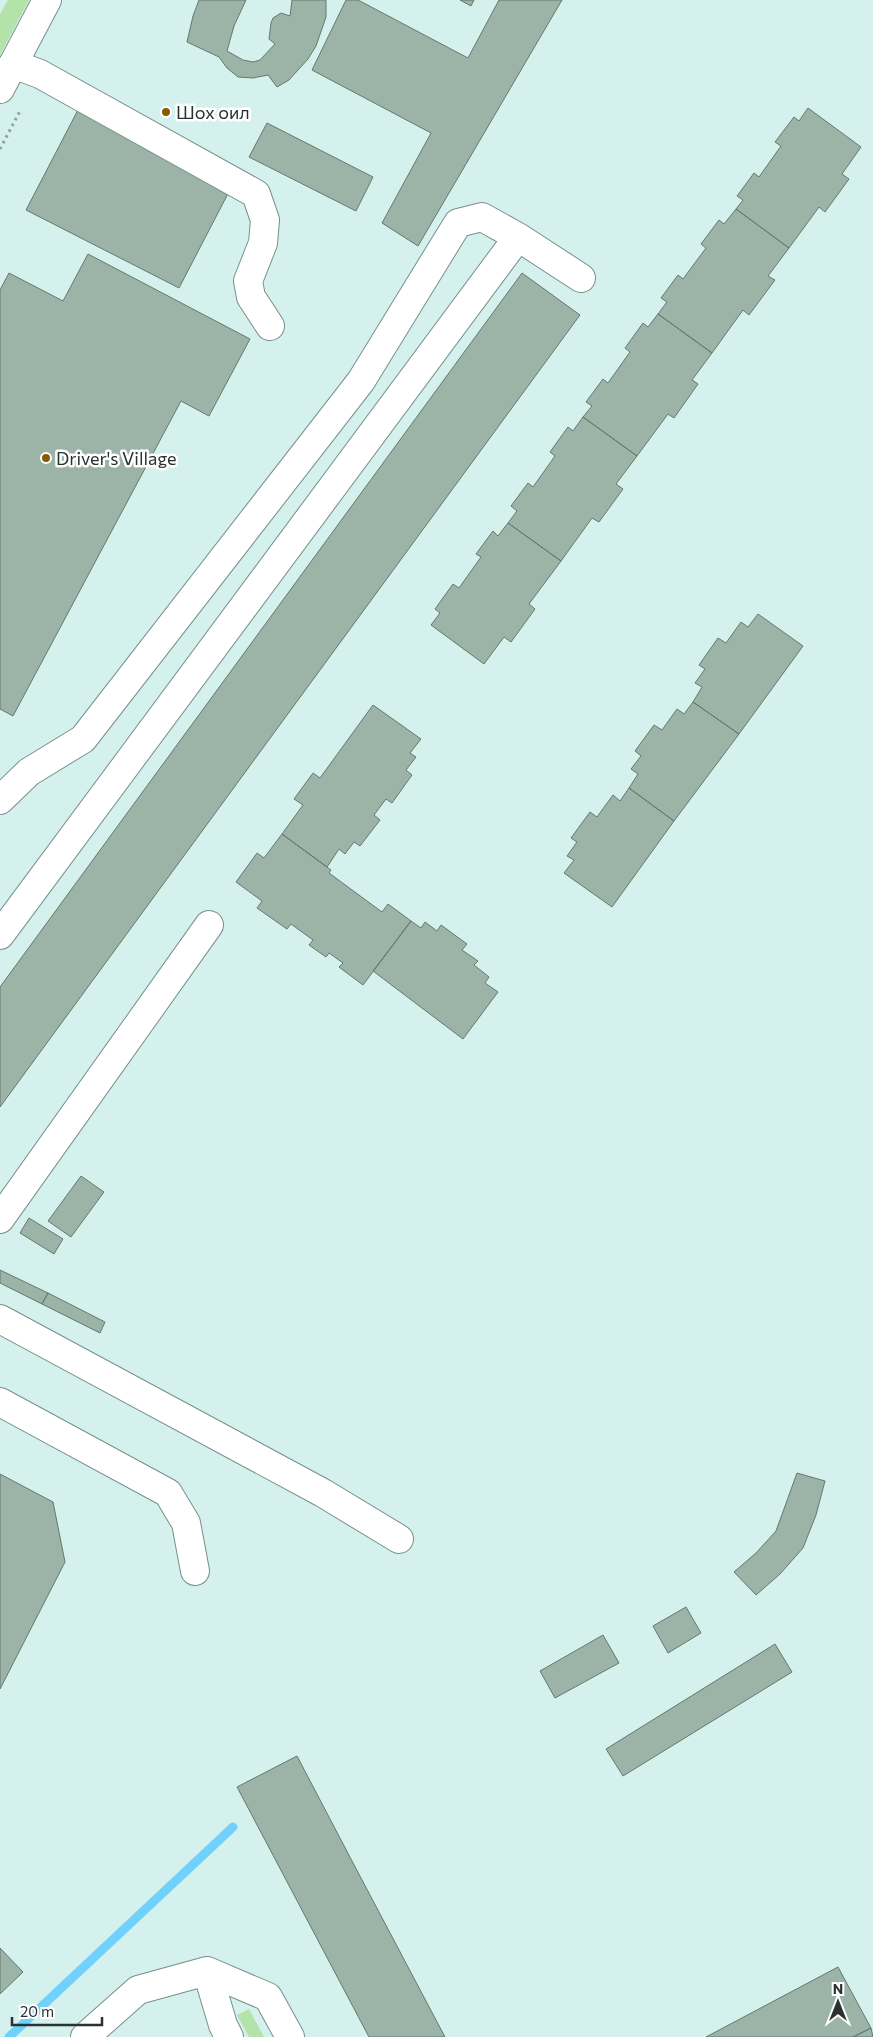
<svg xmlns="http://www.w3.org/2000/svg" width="873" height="2037" viewBox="0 0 873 2037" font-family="Commissioner,sans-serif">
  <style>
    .green { fill: #b3e3a8 }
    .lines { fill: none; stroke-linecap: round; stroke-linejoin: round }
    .stream { stroke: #70d1fd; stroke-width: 9 }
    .building { fill: #9cb3a7; stroke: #64796e }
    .minor-casing { stroke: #76908c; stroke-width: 30 }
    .highway-casing { stroke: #76908c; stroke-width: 30 }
    .path { stroke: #8da29f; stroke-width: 3; stroke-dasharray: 2.5 4; stroke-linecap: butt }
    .minor { stroke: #fff; stroke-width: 28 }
    .highway { stroke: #fff; stroke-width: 28 }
    .poi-dot { fill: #895800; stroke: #fff; stroke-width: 2 }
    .labels { text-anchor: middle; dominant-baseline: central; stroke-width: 5; stroke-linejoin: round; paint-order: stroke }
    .poi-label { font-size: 18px; fill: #283331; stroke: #fff; text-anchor: start }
  </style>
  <rect width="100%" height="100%" fill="#d5f1ed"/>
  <!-- green -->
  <path class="green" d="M8,0h21l-29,55v-41z
    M249,2009l15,28h-15l-12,-22z"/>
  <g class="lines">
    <!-- stream -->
    <path class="stream" d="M9,2037l224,-210"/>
  </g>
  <!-- building -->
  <path class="building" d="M199,0h47l-12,26 -7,25 16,9 10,2 7,-2 15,-16 -6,-5 2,-16 2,-5 8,-5 9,3 2,-16h34v17l-10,29 -8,13 -19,21 -12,7 -9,-12 -15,3 -15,-1 -11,-9 -8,-11 -32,-15 6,-26z
    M346,0h12l110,58 31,-58h63l-144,246 -36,-23 49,-90 -119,-63z
    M460,0h14l-3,6z
    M80,106l153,78 -54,104 -153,-78z
    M808,108l53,39 -19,27 7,5 -24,33 -6,-5 -30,41 -53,-39 7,-9 -6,-4 17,-23 5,4 22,-31 -6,-4 19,-25 5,4z
    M267,123l106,54 -17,34 -107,-54z
    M736,209l53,39 -21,28 7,4 -26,35 -6,-5 -31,43 -54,-39 9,-12 -6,-4 17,-23 5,4 23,-31 -5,-4 18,-24 5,4z
    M88,254l162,85 -41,77 -28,-15 -168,315 -13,-7v-419l9,-17 54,28z
    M522,273l58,42 -580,792v-120z
    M658,314l54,39 -20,27 6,4 -24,34 -6,-4 -31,42 -54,-39 9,-11 -6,-4 17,-23 5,4 22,-31 -5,-4 18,-25 5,4z
    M583,417l54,39 -21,28 7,5 -24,33 -7,-4 -31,43 -53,-38 9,-12 -6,-5 17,-23 5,4 22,-31 -5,-4 18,-25 5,4z
    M508,523l53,38 -32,43 6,5 -24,33 -7,-5 -20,27 -53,-39 9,-12 -5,-4 18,-25 6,4 22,-31 -5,-3 17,-23 5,5z
    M758,614l45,32 -64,88 -46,-32 9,-15 -7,-4 10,-14 -6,-4 19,-27 8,5 15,-21 7,5z
    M693,702l46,32 -65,87 -45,-33 9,-14 -7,-5 10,-13 -6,-5 19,-26 8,5 15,-21 7,5z
    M373,705l48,34 -11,14 6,4 -10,13 6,5 -20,28 -6,-4 -12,16 6,5 -20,26 -6,-4 -9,12 -6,-5 -12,18 -45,-33 21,-29 -9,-6 19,-26 7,5z
    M629,788l45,33 -62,86 -48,-34 10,-13 -7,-4 10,-14 -6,-4 19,-26 7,5 16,-22 7,6z
    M282,834l49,36 -2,3 53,39 6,-8 23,17 -48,64 -24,-18 4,-4 -14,-10 -3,4 -17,-12 4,-5 -22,-16 -4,5 -30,-21 5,-7 -26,-19 21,-29 7,5z
    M411,921l10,7 4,-6 12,9 4,-6 26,19 -5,6 16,11 -4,4 15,12 -4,6 13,9 -35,47 -90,-68z
    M81,1176l23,16 -33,45 -23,-16z
    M29,1218l34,21 -9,15 -34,-21z
    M0,1270l48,23 -6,11 -42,-21z
    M48,1293l57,29 -5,11 -58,-29z
    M797,1473l28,8 -9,34 -13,33 -23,26 -24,21 -22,-23 22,-19 20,-22z
    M0,1474l53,28 12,60 -65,127z
    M686,1607l15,26 -33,20 -15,-27z
    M603,1635l16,28 -64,35 -15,-27z
    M775,1644l17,28 -169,104 -17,-27z
    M297,1756l55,105 93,176h-76l-132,-250z
    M0,1948l23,24 -23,22z
    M838,1967l33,61 -18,9h-147z
    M871,2028l2,9h-20z"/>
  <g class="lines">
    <defs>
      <path id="minor" d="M13,64l27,10 216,120 9,26 -2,23 -15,38 3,16 19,29
        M0,800l29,-28 54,-33 278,-358 97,-158 24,-6 36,20 63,41
        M0,935l518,-698
        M0,1219l209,-294
        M0,1319l323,174 76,46
        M0,1402l168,91 18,30 9,48
        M207,1971l16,54 6,12
        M85,2037l53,-47 69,-19 61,26 22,40"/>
      <path id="highway" d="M0,89l47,-89"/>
    </defs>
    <!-- minor casing -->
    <use href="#minor" class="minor-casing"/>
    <!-- highway casing -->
    <use href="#highway" class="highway-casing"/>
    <!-- path -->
    <path class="path" d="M0,149l20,-38"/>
    <!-- minor -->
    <use href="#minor" class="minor"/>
    <!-- highway -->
    <use href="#highway" class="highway"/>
  </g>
  <!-- markers -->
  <g class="poi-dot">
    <circle cx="166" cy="112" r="5"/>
    <circle cx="46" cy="458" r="5"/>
  </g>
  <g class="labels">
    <!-- poi labels -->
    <g class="poi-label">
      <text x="176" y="112">Шох оил</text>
      <text x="56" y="458">Driver's Village</text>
    </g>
  </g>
  <!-- north arrow -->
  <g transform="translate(838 2002)" stroke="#ffffff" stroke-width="4" paint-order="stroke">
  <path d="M0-4L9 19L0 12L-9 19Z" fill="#283331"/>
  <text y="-8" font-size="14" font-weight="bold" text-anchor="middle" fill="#283331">N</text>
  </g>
  <!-- scale -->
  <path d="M12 2017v8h90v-8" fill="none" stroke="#283331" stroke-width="2.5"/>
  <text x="20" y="2017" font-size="15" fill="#283331" stroke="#ffffff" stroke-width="4" paint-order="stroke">20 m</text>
</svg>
